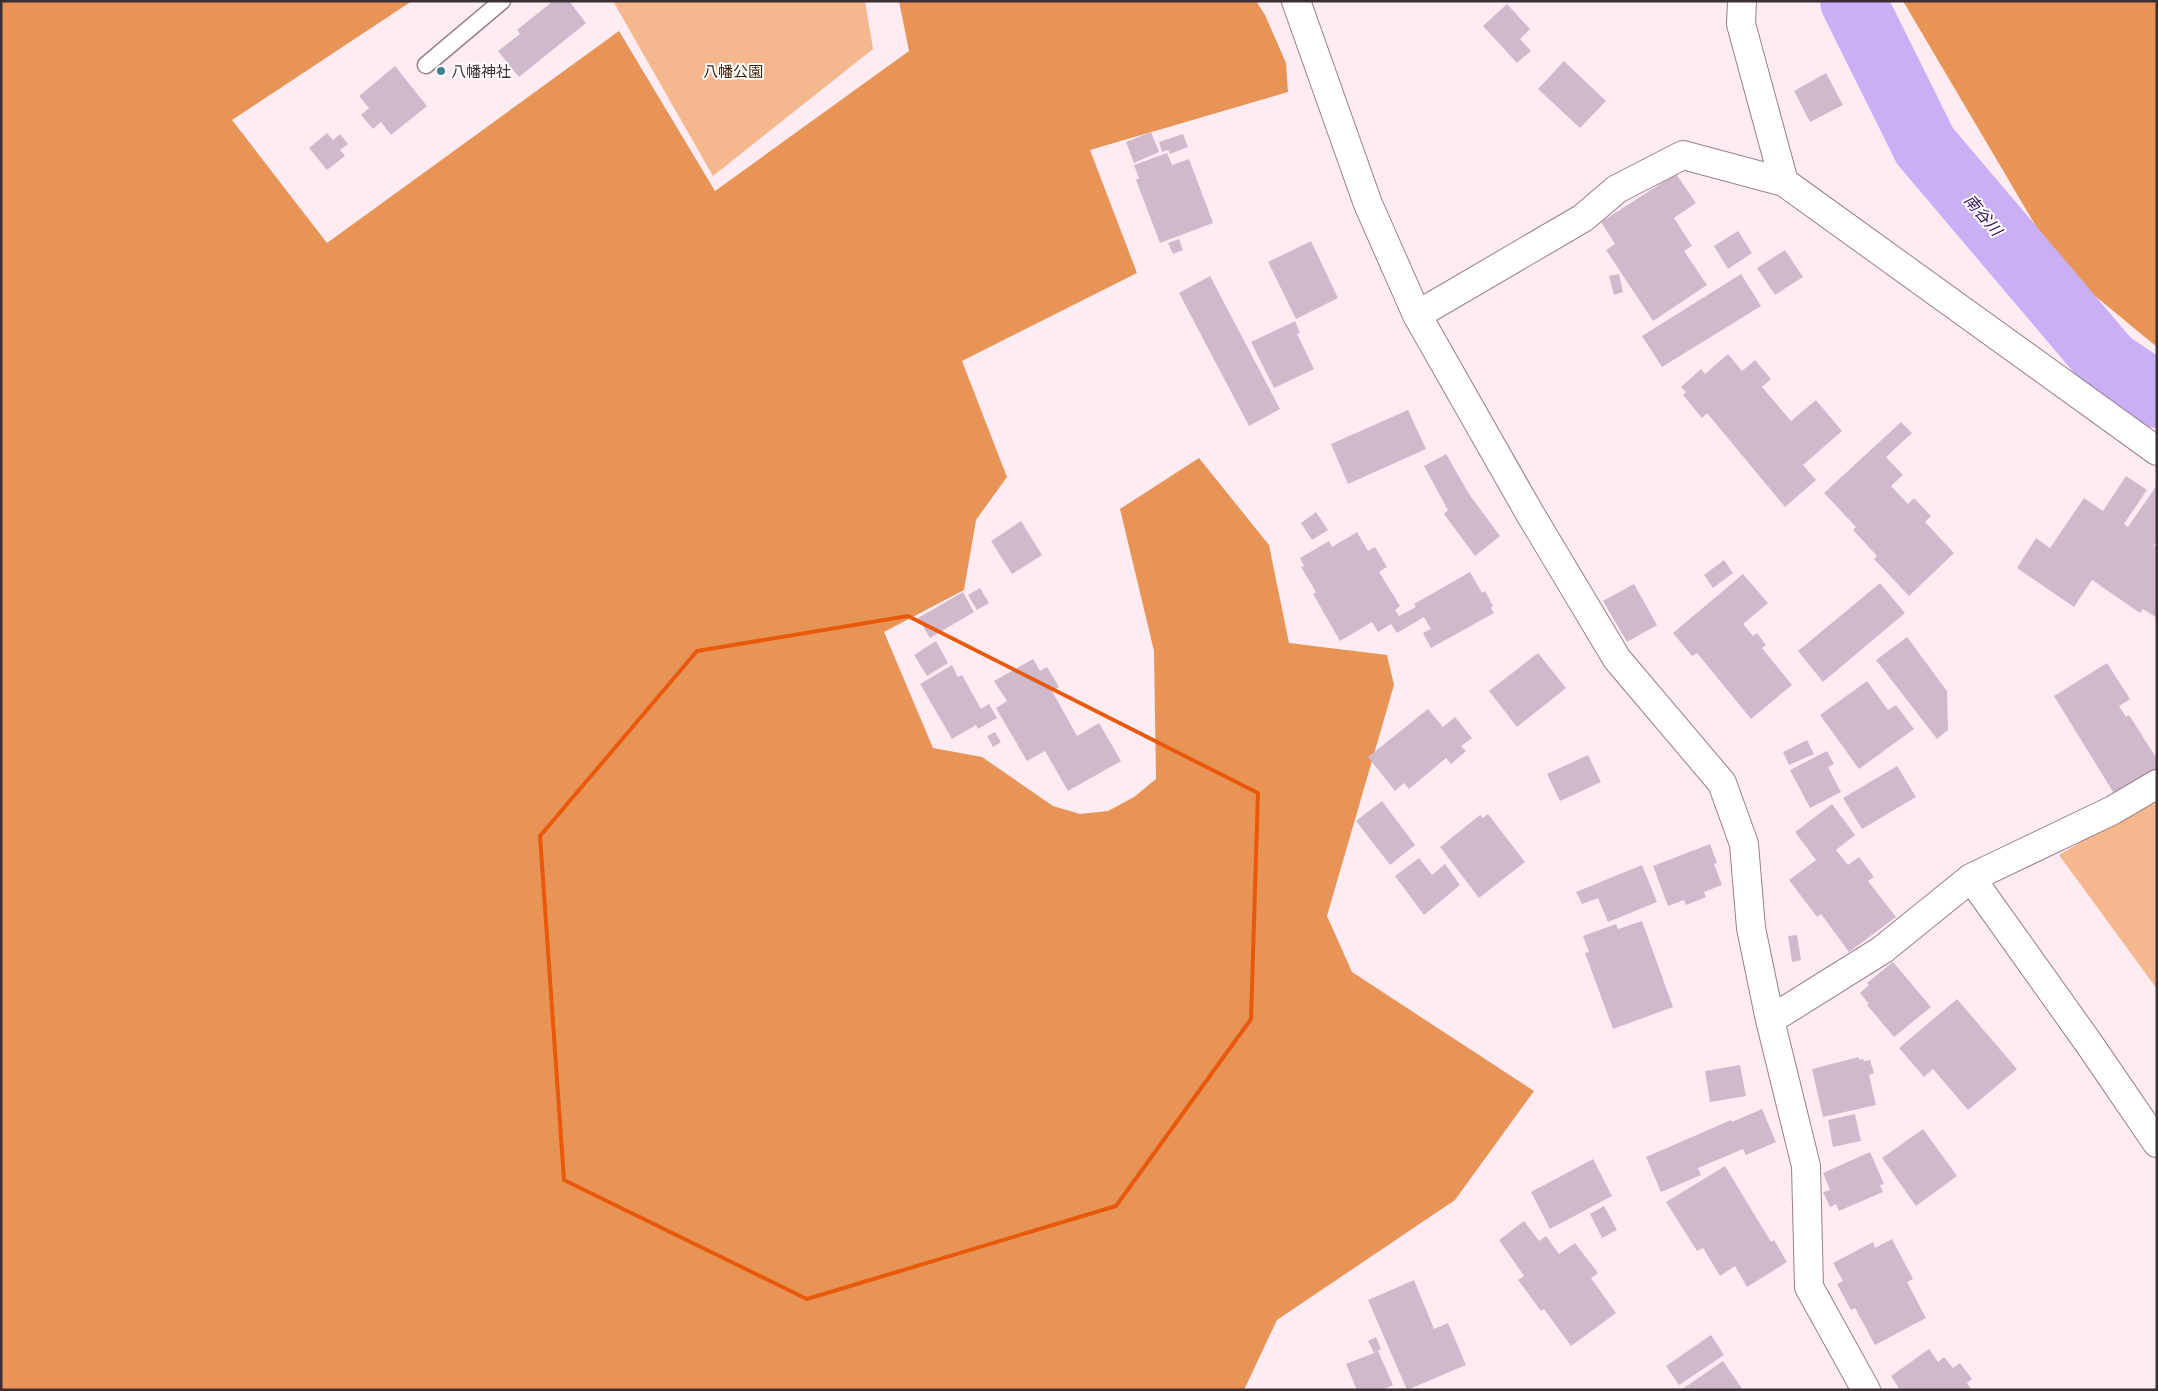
<svg xmlns="http://www.w3.org/2000/svg" width="2158" height="1391" viewBox="0 0 2158 1391" font-family="Poppins,'Noto Sans JP',sans-serif">
  <style>
    .green { fill: #f5b78d }
    .forest { fill: #e99457 }
    .lines { fill: none; stroke-linecap: round; stroke-linejoin: round }
    .river { stroke: #c8aff6; stroke-width: 66 }
    .building { fill: #cfbacd }
    .lane-casing { stroke: #9a7f87; stroke-width: 19 }
    .street-casing { stroke: #9a7f87; stroke-width: 30 }
    .lane { stroke: #fff; stroke-width: 16 }
    .street { stroke: #fff; stroke-width: 28 }
    .marked { fill: none; stroke: #e8590c; stroke-width: 4; stroke-linejoin: round }
    .poi-dot { fill: #3e8291; stroke: #fff; stroke-width: 2 }
    .labels { text-anchor: middle; dominant-baseline: central; stroke-width: 4; stroke-linejoin: round; paint-order: stroke }
    .poi-label { font-size: 15px; fill: #3a2f32; stroke: #fff; text-anchor: start }
    .park-label { font-size: 15px; fill: #422006; stroke: #fff }
    .water-label { font-size: 16px; font-style: italic; fill: #340f5c; stroke: #fff }
  </style>
  <rect width="100%" height="100%" fill="#ffecf2"/>
  <!-- green -->
  <path class="green" d="M613,1h252l8,48 -160,127z
    M2157,797v192l-98,-134z"/>
  <!-- forest -->
  <path class="forest" d="M1,1h411l-180,119 95,123 292,-212 96,160 194,-140 -10,-50h357l9,14 21,48 2,29 -198,58 47,123 -175,88 45,116 -31,43 -12,70 -80,42 49,116 49,9 71,49 27,8 28,-3 26,-14 22,-18 -2,-128 -34,-142 79,-51 70,87 20,98 98,12 7,30 -67,231 25,56 182,119 -79,109 -178,120 -33,70h-1243z
    M1903,1h254v346l-97,-80z"/>
  <g class="lines">
    <!-- river -->
    <path class="river" d="M1853,1l72,145 184,217 48,32"/>
  </g>
  <!-- building -->
  <path class="building" d="M553,1h16l17,22 -67,54 -21,-26 22,-17 -3,-4z
    M1507,4l23,25 -10,10 11,12 -14,12 -34,-37z
    M1564,61l42,40 -26,27 -42,-39z
    M395,66l32,40 -36,29 -10,-13 -8,7 -12,-14 8,-7 -10,-12z
    M1826,73l17,32 -33,17 -16,-31z
    M1151,132l8,20 -25,11 -8,-21z
    M327,133l6,7 7,-6 8,10 -8,6 5,6 -18,14 -18,-22z
    M1183,134l5,13 -18,7 -2,-4 -6,2 -3,-10z
    M1167,153l5,12 17,-6 24,64 -53,20 -24,-63 3,-2 -5,-13z
    M1676,174l20,29 -22,15 18,28 -8,5 23,34 -54,36 -47,-71 9,-6 -14,-22z
    M1738,231l14,22 -24,16 -14,-23z
    M1179,239l4,11 -10,4 -5,-11z
    M1311,241l27,57 -42,21 -28,-57z
    M1785,250l18,27 -28,18 -18,-27z
    M1619,274l4,18 -9,3 -5,-19z
    M1741,274l20,32 -99,61 -20,-31z
    M1210,276l70,133 -31,17 -70,-133z
    M1295,321l5,12 -3,1 17,35 -40,19 -23,-46z
    M1728,354l14,17 13,-11 16,19 -9,8 29,34 25,-21 26,31 -39,34 13,15 -31,27 -78,-94 -5,5 -19,-23 3,-3 -5,-5 20,-18 4,5z
    M1408,410l18,39 -78,35 -17,-40z
    M1901,422l11,11 -26,24 17,18 -12,11 17,18 6,-6 17,18 -6,6 29,31 -45,43 -35,-37 3,-3 -24,-26 3,-3 -32,-34z
    M1446,454l23,40 31,42 -25,20 -31,-42 4,-4 -24,-44z
    M2126,476l21,14 -23,34 4,3 29,-42v56l-3,4 3,2v71l-14,-9 -3,4 -48,-33 -18,27 -57,-39 19,-30 14,10 34,-50 19,13z
    M1316,512l12,18 -16,10 -11,-17z
    M1021,521l21,34 -30,19 -21,-33z
    M1357,532l11,19 7,-4 12,20 -8,5 21,34 -5,4 4,6 17,-9 -2,-3 56,-32 12,21 3,-2 8,15 -2,2 3,5 -63,35 -8,-15 8,-4 -7,-12 -27,16 -6,-9 -13,8 -6,-10 -32,19 -27,-47 3,-2 -15,-25 3,-1 -4,-8 29,-17 3,6z
    M1724,560l9,13 -20,15 -9,-13z
    M1743,574l25,29 -25,21 10,12 4,-3 9,12 -4,3 30,37 -41,34 -54,-66 -5,3 -19,-23z
    M1880,583l25,30 -82,69 -25,-31z
    M1634,584l23,41 -30,17 -24,-41z
    M980,588l9,15 -12,7 -9,-15z
    M963,592l11,20 -44,26 -12,-20z
    M1907,637l40,54 1,39 -11,9 -61,-79z
    M936,641l12,22 -21,13 -13,-21z
    M1538,653l28,35 -49,39 -28,-36z
    M1033,659l7,12 7,-4 12,20 -7,4 25,45 22,-13 22,38 -53,30 -23,-40 -18,10 -31,-53 11,-7 -13,-20z
    M2107,663l23,36 -11,7 7,11 3,-2 28,44v10l-42,26 -61,-99z
    M952,665l6,12 4,-2 19,34 8,-5 8,14 -19,11 -2,-4 -24,14 -32,-55z
    M1867,681l21,29 8,-5 18,24 -55,40 -39,-54z
    M1428,709l15,18 12,-10 17,21 -11,8 5,5 -15,13 -5,-6 -37,31 -5,-6 -9,8 -27,-34z
    M995,732l6,10 -8,5 -6,-11z
    M1807,740l7,14 -25,11 -6,-13z
    M1827,751l7,13 -6,3 13,25 -31,16 -20,-38z
    M1588,755l13,27 -41,19 -13,-27z
    M1897,766l19,31 -54,32 -19,-31z
    M1382,801l33,44 -25,20 -34,-44z
    M1832,804l23,31 -19,15 12,15 11,-8 15,20 -6,4 28,36 -47,35 -28,-38 -4,3 -28,-37 27,-20 -21,-28z
    M1488,814l37,48 -46,36 -39,-51 40,-32 3,3z
    M1710,844l7,19 -3,1 8,21 -18,7 2,5 -20,8 -2,-5 -16,6 -15,-40z
    M1419,858l13,17 13,-11 15,21 -36,30 -29,-39z
    M1642,865l15,37 -49,20 -10,-24 -16,6 -6,-12z
    M1642,921l31,86 -60,22 -28,-76 4,-1 -6,-16 33,-12 2,5z
    M1797,935l4,25 -9,2 -4,-26z
    M1893,962l38,45 -37,30 -27,-32 2,-1 -9,-11 9,-8 -2,-2z
    M1957,999l60,70 -49,41 -35,-41 -9,8 -25,-29z
    M1859,1057v3l4,-1 1,2 6,-1 4,13 -5,2 7,30 -53,12 -11,-48z
    M1740,1065l6,31 -36,6 -5,-31z
    M1762,1109l14,33 -30,13 -3,-6 -45,19 3,7 -40,17 -15,-35 85,-37 1,2z
    M1855,1114l6,27 -28,6 -5,-27z
    M1923,1129l34,47 -41,30 -34,-48z
    M1870,1152l14,32 -4,1 3,7 -44,19 -3,-7 -6,3 -7,-15 7,-2 -7,-17z
    M1593,1159l19,37 -62,33 -19,-37z
    M1725,1166l46,76 3,-2 13,22 -40,25 -12,-21 -15,10 -17,-28 -6,3 -31,-49z
    M1604,1206l13,24 -15,8 -12,-24z
    M1524,1221l15,20 7,-5 13,18 16,-11 23,30 -7,5 25,35 -45,33 -27,-37 -3,2 -23,-31 6,-4 -25,-36z
    M1892,1239l21,40 -6,3 19,36 -51,27 -20,-37 -4,2 -14,-26 6,-3 -10,-18 40,-21 2,6z
    M1414,1280l20,49 14,-6 18,42 -59,25 -39,-90z
    M1711,1335l13,20 -45,30 -13,-19z
    M1376,1337l5,12 -3,2 15,34 -11,5h-25l-11,-26 28,-11 -6,-12z
    M1929,1349l9,13 6,-5 9,11 7,-5 12,16 -5,4 5,7h-72l-9,-14z
    M1723,1361l20,29h-62z"/>
  <g class="lines">
    <defs>
      <path id="lane" d="M426,65l76,-64"/>
      <path id="street" d="M1296,1l72,203 49,111 112,197 88,147 105,124 22,61 7,84 19,92 36,146 3,121 57,103
        M1742,1l-1,23 43,158
        M1417,315l166,-97 34,-29 66,-34 101,27 373,269
        M1971,878l119,167 67,98
        M1770,1020l112,-70 89,-72 142,-68 44,-26"/>
    </defs>
    <!-- lane casing -->
    <use href="#lane" class="lane-casing"/>
    <!-- street casing -->
    <use href="#street" class="street-casing"/>
    <!-- lane -->
    <use href="#lane" class="lane"/>
    <!-- street -->
    <use href="#street" class="street"/>
  </g>
  <!-- marked area -->
  <path class="marked" d="M908,616l350,177 -7,226 -135,187 -309,93 -243,-119 -24,-344 157,-185z"/>
  <!-- markers -->
  <circle class="poi-dot" cx="441" cy="71" r="5"/>
  <g class="labels">
    <!-- poi labels -->
    <g class="poi-label">
      <text x="451" y="71">八幡神社</text>
    </g>
    <!-- park labels -->
    <g class="park-label">
      <text x="733" y="71">八幡公園</text>
    </g>
    <!-- water labels -->
    <g class="water-label">
      <text transform="translate(1983 215) rotate(50)">南谷川</text>
    </g>
  </g>
  <!-- border -->
  <rect width="2158" height="1391" fill="none" stroke="#3a2f32" stroke-width="5"/>
</svg>
